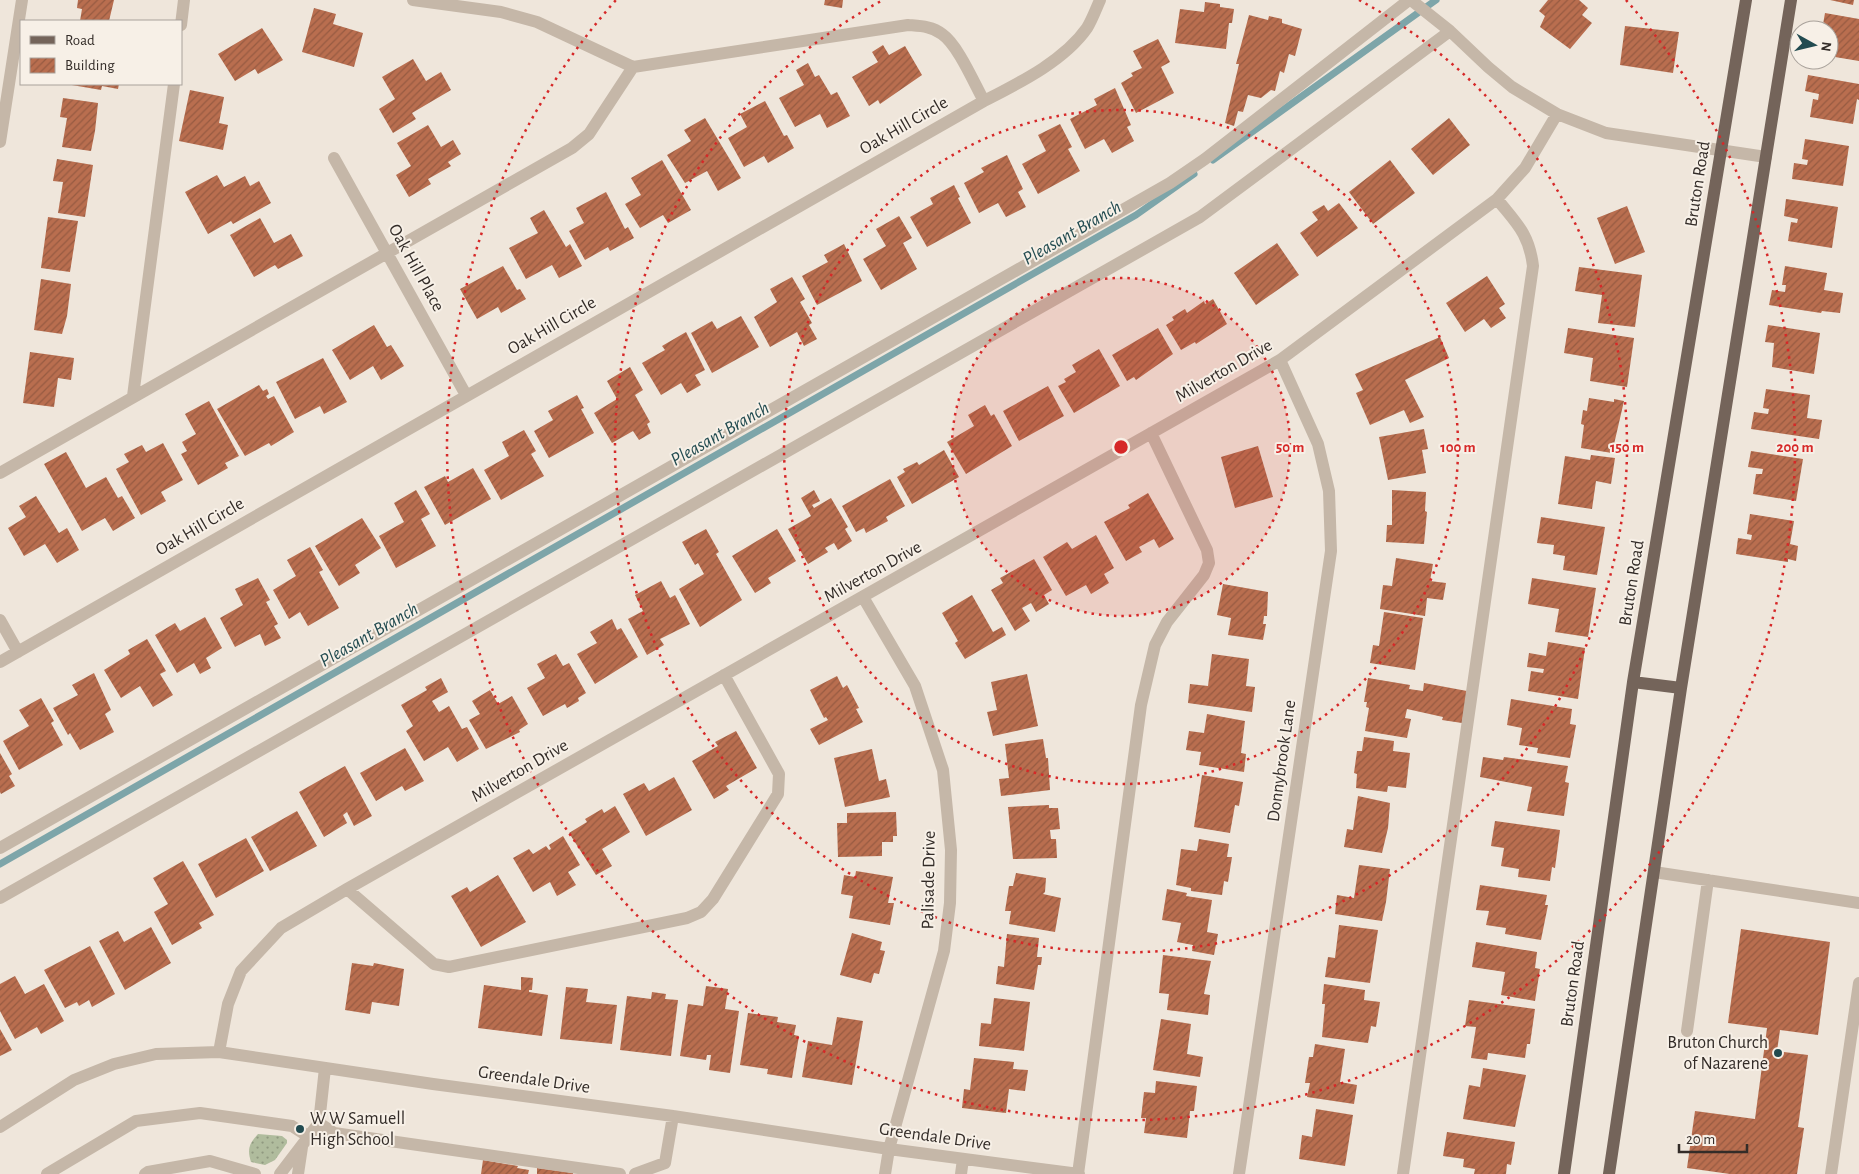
<svg xmlns="http://www.w3.org/2000/svg" width="1859" height="1174" viewBox="0 0 1859 1174" font-family="'Alegreya Sans',sans-serif">
  <style>
    .grass { fill: url(#grass-dots) }
    .lines { fill: none; stroke-linecap: round; stroke-linejoin: round }
    .stream { stroke: #7da5a9; stroke-width: 7 }
    .building { fill: url(#building-hatch) }
    .minor { stroke: #c5b7a8; stroke-width: 12 }
    .major { stroke: #74645a; stroke-width: 12 }
    .ring { fill: none; stroke: #d62828; stroke-width: 2.5; stroke-dasharray: 2.5 5 }
    .poi-dot { fill: #224b50; stroke: #f7f0e7; stroke-width: 2 }
    .labels { text-anchor: middle; dominant-baseline: central; stroke-width: 4; stroke-linejoin: round; paint-order: stroke }
    .street-label { font-size: 18px; fill: #332c28; stroke: #f7f0e7 }
    .poi-label { font-size: 18px; fill: #332c28; stroke: #f7f0e7; text-anchor: end }
    .water-label { font-size: 19px; font-style: italic; fill: #224b50; stroke: #f7f0e7 }
    .centre { fill: #d62828; stroke: #f7f0e7; stroke-width: 2.5 }
    .ring-label { font-size: 15px; text-anchor: middle; font-weight: bold; fill: #d62828; stroke: #f7f0e7; stroke-width: 4; stroke-linejoin: round; paint-order: stroke }
  </style>
  <defs>
    <pattern id="grass-dots" width="8" height="8" patternUnits="userSpaceOnUse" patternTransform="scale(1.25)"><rect width="8" height="8" fill="#b0bc9d"/><path d="M2 2h.1M6 6h.1" fill="none" stroke="#909980" stroke-width="1.8" stroke-linecap="round"/></pattern>
    <pattern id="building-hatch" width="6" height="6" patternUnits="userSpaceOnUse" patternTransform="scale(1.25)"><rect width="6" height="6" fill="#b96e4f"/><path d="M-1 1l2-2M0 6l6-6M5 7l2-2" fill="none" stroke="#975b42"/></pattern>
  </defs>
  <rect width="100%" height="100%" fill="#efe6db"/>
  <!-- grass -->
  <path class="grass" d="M258,1134l24,2 5,4v3l-12,17 -10,5 -14,-3c-4,-13 -2,-18 7,-28z"/>
  <g class="lines">
    <!-- stream -->
    <path class="stream" d="M1213,160l223,-160
      M0,864l1136,-649 58,-41"/>
  </g>
  <!-- building -->
  <path class="building" d="M78,0h36l-5,21h-29l2,-12 -5,-1z
    M825,0h18l-1,8 -18,-3z
    M1548,0h31l9,8 -6,7 10,8 -22,26 -30,-22 5,-11 -6,-5z
    M1830,0h24l-1,5z
    M1205,2l15,2v3l14,2 -2,14h-3l-3,26 -51,-6 5,-34 24,3z
    M314,8l22,6 -3,10 30,9 -9,34 -52,-15z
    M1825,13l34,6v42l-30,-5v-26h-7z
    M1249,15l19,5 1,-4 13,3v4l20,6 -7,27 -6,-2 -5,19 -4,-2 -5,20 -4,-1 -10,8 -13,-3 -5,17 -5,-1 -4,15 -9,-3 14,-59h-3z
    M1625,26l54,6 -6,41 -53,-8z
    M262,28l21,32 -25,14 -3,-5 -20,12 -17,-27z
    M1158,39l12,23 -9,5 13,26 -38,20 -15,-30 12,-7 -2,-3 11,-5 -9,-17z
    M883,45l6,10 16,-9 17,29 -42,29 -2,-4 -9,6 -17,-29 26,-15 -6,-10z
    M413,59l13,22 15,-9 10,18 -39,23 4,6 -23,14 -14,-24 16,-10 -13,-22z
    M808,63l7,14 4,-2 12,20 6,-3 13,24 -23,12 -7,-14 -25,13 -16,-29 25,-13 -8,-15z
    M1808,75l51,9v16l-2,-1 -4,25 -43,-7 3,-18 5,1 1,-6 -14,-3z
    M66,84h53l-1,5 -16,-3 -1,4z
    M1115,88l16,37 -4,2 7,14 -22,12 -8,-14 -19,10 -15,-30 27,-14 -3,-6z
    M190,90l34,7 -5,26 9,2 -5,25 -44,-9z
    M63,98l35,5 -3,28 -4,20 -29,-4 5,-29 -7,-1z
    M765,101l19,35 3,-1 7,13 -26,15 -4,-7 -20,11 -16,-29 19,-11 -7,-13z
    M705,118l36,60 -23,13 -11,-20 -22,12 -18,-28 24,-14 -7,-11z
    M1449,118l21,27 -37,30 -22,-26z
    M1060,124l12,23 -4,2 12,22 -42,23 -16,-30 24,-13 -8,-16z
    M428,125l13,22 12,-7 8,14 -13,8 3,4 -23,13 3,5 -22,13 -13,-22 15,-9 -14,-23z
    M1805,139l44,7 -6,40 -51,-7 2,-16 13,2 1,-5 -6,-1z
    M1007,155l16,34 -5,3 8,15 -20,10 -8,-14 -19,10 -15,-30 20,-11 -3,-4z
    M57,159l36,6 -8,52 -27,-4 5,-31 -10,-1z
    M662,160l29,50 -23,13 -5,-8 -23,13 -15,-24 16,-9 -10,-17z
    M1390,160l25,33 -42,31 -24,-32z
    M217,175l7,12 21,-11 5,10 9,-5 12,22 -38,21 -2,-3 -23,13 -23,-42z
    M954,185l6,12 -2,1 13,25 -44,24 -17,-30 23,-13 -3,-6z
    M606,192l19,37 3,-2 6,11 -24,13 -2,-4 -23,13 -16,-29 15,-8 -8,-15z
    M1786,199l52,8 -6,41 -44,-7 3,-19 6,1 1,-4 -14,-3z
    M1339,203l19,25 -41,29 -17,-24 18,-13 -6,-8 12,-7 4,6z
    M1627,206l18,46 -30,12 -18,-46z
    M544,210l22,37 4,-3 12,22 -23,12 -7,-13 -26,14 -17,-31 29,-15 -8,-15z
    M899,216l13,22 -9,5 14,26 -36,21 -18,-31 23,-13 -10,-17z
    M48,217l30,4 -8,51 -29,-4z
    M260,218l14,25 17,-9 12,22 -25,13 -3,-4 -21,12 -24,-42z
    M1277,243l22,32 -43,30 -22,-32z
    M844,244l18,37 -45,24 -15,-29 26,-14 -4,-7z
    M503,266l14,24 3,-1 6,10 -25,14 -3,-6 -21,12 -17,-30z
    M1785,266l42,7 -3,17 19,3 -3,20 -18,-2 -1,2 -52,-8 3,-15 13,2 1,-7h-4z
    M1579,267l63,8 -7,52 -37,-4 4,-28 -27,-4z
    M1487,276l18,28 -6,4 7,10 -15,10 -7,-9 -19,13 -19,-29z
    M792,277l13,22 -5,3 12,21 -3,2 8,14 -13,7 -7,-14 -27,15 -16,-30 23,-15 -7,-13z
    M41,279l30,5 -4,32 -5,18 -28,-4z
    M1213,299l14,25 -31,20 -1,-2 -14,8 -15,-25 8,-5 -2,-3 13,-8 2,4 17,-12 1,3z
    M741,316l18,31 -47,26 -21,-40 21,-12 5,8z
    M374,325l13,22 4,-2 13,21 -23,14 -8,-14 -23,14 -18,-30z
    M1768,325l52,8 -6,41 -42,-7 2,-24 -9,-1z
    M1158,328l15,26 -37,26 -2,-3 -7,4 -15,-26z
    M1568,328l66,10 -7,49 -37,-6 3,-23 -29,-5z
    M686,332l19,38 -10,5 6,10 -14,8 -6,-10 -20,12 -19,-32 23,-13 -3,-4z
    M1440,337l9,21 -44,22 19,37 -14,6 -6,-13 -34,15 -14,-32 7,-3 -8,-16z
    M1099,349l21,37 -46,27 -16,-27 8,-4 -2,-3 12,-7 -4,-7z
    M30,352l44,6 -3,22 -13,-2 -4,29 -31,-4z
    M323,358l24,44 -23,12 -4,-8 -25,13 -19,-37z
    M630,367l13,23 -8,5 15,27 -3,2 4,9 -12,7 -6,-9 -21,12 -18,-30 23,-14 -10,-18z
    M259,385l4,6 4,-2 2,5 -3,2 2,3 6,-3 20,36 -23,14 -2,-3 -24,13 -28,-47z
    M1048,386l16,30 -45,25 -16,-30z
    M1766,389l44,6 -3,23 15,2 -3,19 -68,-10 3,-17 14,2 1,-5 -6,-1z
    M577,395l7,13 -3,1 13,24 -45,25 -15,-27 19,-11 -5,-9z
    M1589,398l25,4v-3l10,2 -12,52 -31,-5 3,-23 -3,-1 2,-14 4,1z
    M209,401l30,55 -14,7 3,5 -30,17 -17,-31 6,-3 -5,-9 14,-8 -11,-20z
    M985,405l6,11 3,-2 18,32 -46,28 -19,-32 27,-16 -6,-11z
    M1424,429l4,20 -6,1 4,23 -38,7 -9,-43z
    M524,430l12,21 -5,3 13,22 -43,24 -17,-30 25,-14 -7,-14z
    M163,443l20,37 -22,12 5,9 -25,14 -25,-46 13,-7 -5,-8 18,-9 4,7z
    M1258,446l15,51 -38,11 -14,-51z
    M944,450l15,27 -47,27 -15,-27 8,-5 -2,-3 14,-7 2,3z
    M1751,451l52,8 -7,42 -43,-7 3,-20h6l1,-5 -15,-2z
    M66,452l20,36 20,-11 12,21 4,-2 13,22 -22,13 -8,-13 -23,13 -38,-67z
    M1591,455l24,3 -4,26 -15,-3 -4,28 -34,-5 7,-48 25,4z
    M473,468l18,31 -46,26 -21,-38 21,-11 3,6z
    M890,479l15,27 -19,11 2,4 -22,12 -2,-5 -8,4 -14,-26z
    M416,490l14,24 -9,5 15,27 -40,22 -17,-32 25,-14 -10,-19z
    M814,490l6,11 -8,4 2,3 17,-10 17,29 -3,2 7,12 -14,9 -4,-7 -9,5 3,4 -20,12 -20,-35 23,-13 -10,-18z
    M1392,490l34,2 -1,19 2,1 -3,32 -38,-2 1,-17h5z
    M1148,493l26,46 -15,9 -5,-9 -15,8 3,5 -16,9 -22,-39 26,-14 -2,-3z
    M36,496l23,37 8,-5 12,22 -22,13 -12,-19 -21,12 -16,-28 18,-11 -7,-11z
    M1750,514l44,7 -4,23 8,2 -2,15 -8,-2v3l-52,-8 2,-16 13,2 1,-5 -5,-1z
    M1541,517l64,10 -8,48 -34,-5 2,-14 -12,-2 1,-9 -17,-2z
    M362,518l19,30 -26,17 5,8 -21,13 -24,-40z
    M706,529l13,23 -3,2 26,46 -42,27 -21,-38 25,-15 -6,-11 -3,2 -13,-23z
    M777,529l19,32 -28,17 3,5 -16,10 -23,-37z
    M1096,535l18,33 -10,6 5,9 -18,11 -5,-9 -20,11 -23,-39 24,-15 5,7z
    M310,547l13,23 -4,2 20,36 -31,18 -8,-14 -11,7 -16,-29 23,-14 -9,-16z
    M1396,558l37,6 -3,17 16,2 -3,17 -16,-2 -2,18 -45,-7 3,-24 9,1z
    M1034,559l18,31 -8,5 5,9 -13,8 -5,-9 -9,5 8,13 -15,10 -24,-41 12,-7 -3,-5z
    M258,578l12,22 -4,2 12,22 -4,2 7,12 -16,8 -5,-12 -25,13 -15,-29 23,-13 -8,-16z
    M1532,578l64,10 -8,49 -33,-5 4,-23 -31,-5z
    M661,581l9,17 5,-3 15,29 -30,15 4,6 -17,10 -19,-36 15,-8 -8,-16z
    M1223,584l45,8 -1,24h-3l-1,8h3l-3,16 -35,-5 3,-17 -14,-3z
    M972,595l21,37 9,-5 4,8 -41,24 -10,-16 3,-2 -16,-28z
    M1384,612l39,6 -8,52 -45,-7 3,-18 6,1z
    M205,617l17,31 -16,10 5,10 -11,6 -6,-11 -17,10 -22,-38 20,-12 5,8z
    M612,619l5,11 4,-2 17,29 -43,27 -18,-30 20,-11 -7,-11z
    M147,639l19,32 -6,3 13,21 -20,12 -13,-21 -19,12 -17,-28 26,-16 -2,-4z
    M1548,642l37,6 -7,51 -50,-8 3,-20 12,2 1,-4 -17,-2 2,-14 17,3z
    M556,654l7,12 6,-3 17,30 -8,5 1,3 -12,7 -2,-4 -22,12 -16,-28 18,-10 -8,-14z
    M1212,654l37,5 -3,27 9,1 -3,25 -64,-9 2,-19 18,2z
    M94,673l17,37 -6,4 9,18 -34,18 -10,-17 -2,2 -15,-27 25,-13 -6,-10z
    M1027,674l11,52 -45,10 -6,-24 10,-2 -6,-28z
    M837,676l6,12 4,-3 12,23 -3,1 7,13 -44,23 -9,-16 18,-9 -2,-3 -2,1 -14,-28z
    M441,678l7,14 -16,9 7,11 10,-6 13,23 5,-2 12,22 -22,13 -9,-15 -24,14 -18,-30 7,-5 -12,-21 26,-15 -2,-3z
    M1368,678l42,7 -1,4 14,2 1,-8 43,8 -5,32 -20,-3 1,-3 -36,-8 -2,9 6,1 -4,19 -42,-7 4,-23 -3,-1 1,-5h-3z
    M490,690l8,14 14,-8 16,28 -9,6 1,2 -34,17 -17,-29 11,-6 -8,-13z
    M41,698l13,23 -3,2 12,22 -44,25 -16,-29 26,-15 -10,-16z
    M1511,699l61,10 -2,15 6,1 -6,33 -33,-5 1,-5 -19,-3 3,-17 -15,-3z
    M1207,714l38,7 -4,32 5,1 -2,18 -45,-7 2,-13 -15,-2 3,-19 15,2z
    M736,731l21,37 -31,18 3,4 -15,9 -22,-38 26,-15 -3,-4z
    M1364,737l30,4 -1,10 17,2 -4,35 -18,-2 -1,6 -31,-4 1,-14 -3,-1 3,-22h5z
    M1043,739l3,19h2l2,32 -49,6 -2,-17 10,-1 -4,-34z
    M405,748l19,33 -19,10 -3,-5 -26,15 -16,-28z
    M872,749l7,32 7,-2 4,18 -45,10 -11,-49z
    M0,753l12,21 -3,2 6,10 -14,8 -1,-2z
    M1483,757l20,3 1,-3 64,9 -3,16 4,1 -5,33 -37,-5 5,-24 -52,-10z
    M345,766l27,50 -18,10 -7,-14 -4,3 4,8 -23,14 -25,-45z
    M1202,775l41,7 -4,24 -4,-1 -5,28 -36,-6z
    M674,777l18,33 -46,26 -23,-42 21,-11 5,8z
    M1358,796l32,7 -2,25 -6,25 -38,-6 3,-18 6,1z
    M1049,805v3h9l2,21 -10,1 1,9h5l1,19 -44,1 -5,-52z
    M615,806l15,26 -28,17 10,17 -16,9 -27,-42 18,-11 -2,-3 17,-10 2,4z
    M297,811l20,35 -47,25 -19,-34z
    M896,812l1,24h-4v6h-11v14l-44,1 -1,-34h10v-10z
    M1495,821l65,9 -5,38 -3,-1 -2,14 -32,-4 1,-8 -18,-3 3,-18 -13,-2z
    M563,836l17,29 -12,7 8,13 -19,11 -7,-14 -17,10 -20,-34 16,-9 4,5 13,-8 3,4 2,-1 -2,-4z
    M246,838l18,33 -48,27 -18,-34z
    M1199,839l30,5 -2,13h5l-4,25 -4,-1 -2,14 -31,-4v-3l-15,-3 5,-36 16,2z
    M183,861l31,54 -15,8 3,5 -30,17 -18,-33 14,-8 -15,-26z
    M1359,865l31,4 -4,33 -4,19 -47,-7 2,-19 17,3z
    M856,871l37,6 -5,26h6l-4,22 -41,-7 4,-22 -12,-2 3,-19 11,2z
    M1016,873l30,5 -1,14 -2,2 18,4 -6,34 -46,-8 2,-13h-6l4,-25h4z
    M498,875l28,47 -45,25 -30,-51 16,-9 3,5z
    M1480,885l67,10 -2,10h3l-7,35 -36,-6 1,-6 -20,-3 3,-14 -13,-1z
    M1167,889l20,4 -1,3 26,4 -5,32 11,2 -4,21 -22,-4 1,-6 -16,-3 4,-19 -19,-3z
    M1339,925l39,5 -8,53 -45,-6 3,-20 7,1z
    M151,927l20,36 -46,27 -26,-49 19,-10 6,11z
    M1741,929l89,13 -12,93 -38,-5 -3,21 31,4 -10,72 6,1 -7,46h-67l-43,-6 8,-57 60,8 12,-91 -39,-5z
    M852,933l30,9 -2,8 5,1 -6,23 -5,-1 -3,10 -31,-8z
    M1007,934l32,4 -2,19h5l-1,8h-3l-4,25 -38,-6 2,-18 6,1z
    M1476,942l61,10 -2,16 5,1 -5,32 -34,-6 4,-23 -33,-5z
    M90,946l25,48 -23,13 -3,-7 -10,6 -2,-4 -12,6 -21,-38z
    M1163,955l48,6 -7,33 6,1 -2,20 -41,-5 2,-16 -10,-1z
    M352,963l21,3 1,-3 30,6 -5,37 -27,-4 -2,12 -25,-4z
    M15,976l10,18 19,-10 20,37 -23,13 -4,-7 -22,12 -15,-28v-27z
    M521,977l12,1 -1,12h-3v2l19,3 -6,41 -64,-8 6,-43 37,5z
    M1324,984l41,6 -1,10 16,2 -4,25 -5,-1 -3,17 -46,-6 3,-33h-3z
    M706,986l22,3 -3,20 14,2 -9,62 -21,-3 2,-15h-4l-1,5 -26,-4 8,-52 15,2z
    M566,987l22,2 -2,13 31,3 -5,39 -52,-5z
    M652,992l14,2 -1,5 13,1 -7,56 -51,-6 7,-54 24,3z
    M994,998l36,4 -6,49 -45,-5 2,-23 10,1z
    M1469,1000l66,9 -5,35h-3l-2,14 -37,-5 -1,7 -16,-2 5,-31 -11,-1z
    M748,1013l30,4 -1,5 19,3 -2,10 5,1 -7,42 -25,-4 1,-5 -28,-4z
    M837,1017l26,4 -11,64 -50,-8 6,-36 24,4z
    M1161,1019l30,5 -4,30 16,3 -3,20 -47,-7z
    M0,1029l12,21 -12,6z
    M1315,1044l30,5 -5,33 17,3 -3,19 -47,-7 3,-14h-5l4,-26h4z
    M974,1058l40,4 -1,7 15,1 -3,21 -16,-2 -3,24 -44,-5 2,-19 6,1z
    M1483,1068l43,7 -11,52 -52,-8 6,-34 11,2z
    M1156,1081l41,5 -3,25h-4l-3,27 -43,-5 2,-15h-5l3,-26 11,1z
    M1316,1109l37,6 -8,51 -46,-7 3,-24 10,2z
    M1447,1132l68,10 -4,23 -4,-1 -1,10h-32l1,-5 -12,-2 1,-8 -21,-3z
    M483,1160l35,6 -1,2 12,2 -1,4h-47z
    M537,1168l36,5v1h-36z"/>
  <g class="lines">
    <!-- minor -->
    <path class="minor" d="M413,0l88,12 36,10 96,45
      M1411,0l39,31 38,36 24,20 45,27 49,19 160,24
      M181,25l3,-25
      M0,142l22,-142
      M334,158l132,237
      M133,396l41,-312
      M0,473c190,-110 382,-215 572,-325l17,-14 44,-67 275,-42c11,1 24,1 34,9 16,11 32,49 42,67
      M863,597l52,89 28,84 8,80 -1,53 -6,48 -55,198 -4,25
      M0,620l18,32
      M0,662l984,-561c35,-18 80,-40 103,-73 5,-8 9,-19 13,-28
      M0,848l1170,-665 35,-24 204,-159
      M1654,872l205,31
      M347,889l87,75 15,3 238,-49 14,-6 12,-13 65,-105 1,-20 -55,-99
      M0,898l1200,-681 250,-186
      M1687,1031l21,-151
      M219,1052l9,-48 13,-33 40,-43 66,-39 933,-529 217,-161 28,-31 32,-54
      M319,1123l15,10 286,41
      M0,1127l74,-47 40,-16 42,-10 63,-2 214,32 240,32 216,33 190,25
      M47,1174l89,-53 64,-8 92,13 17,11
      M145,1174l3,-2 62,-11 45,13
      M280,1174l39,-51 6,-55
      M298,1174l4,-27
      M635,1174l30,-11 8,-47
      M961,1174l2,-15
      M1078,1174l63,-469 14,-60 12,-23 37,-47 5,-12 -2,-13 -56,-117
      M1239,1174l92,-623 -2,-60 -11,-47 -38,-84
      M1403,1174l130,-908c-4,-33 -17,-43 -36,-67
      M1831,1174l28,-191"/>
    <!-- major -->
    <path class="major" d="M1633,682l48,6
      M1564,1174l69,-492 113,-682
      M1609,1174l72,-486 110,-688"/>
  </g>
  <!-- distance rings -->
  <circle cx="1121" cy="447" r="169" fill="#d62828" fill-opacity=".12"/>
  <g class="ring">
    <circle cx="1121" cy="447" r="169"/>
    <circle cx="1121" cy="447" r="337"/>
    <path d="M1359 0A506 506 0 1 1 883 0"/>
    <path d="M1626 0A674 674 0 1 1 616 0"/>
  </g>
  <!-- markers -->
  <g class="poi-dot">
    <circle cx="1778" cy="1053" r="5"/>
    <circle cx="300" cy="1129" r="5"/>
  </g>
  <g class="labels">
    <!-- street labels -->
    <g class="street-label">
      <text transform="translate(904 126) rotate(-30)">Oak Hill Circle</text>
      <text transform="translate(1698 184) rotate(-81)">Bruton Road</text>
      <text transform="translate(416 268) rotate(61)">Oak Hill Place</text>
      <text transform="translate(552 326) rotate(-30)">Oak Hill Circle</text>
      <text transform="translate(1224 371) rotate(-30)">Milverton Drive</text>
      <text transform="translate(200 527) rotate(-30)">Oak Hill Circle</text>
      <text transform="translate(873 572) rotate(-29)">Milverton Drive</text>
      <text transform="translate(1632 583) rotate(-81)">Bruton Road</text>
      <text transform="translate(1282 761) rotate(-82)">Donnybrook Lane</text>
      <text transform="translate(520 771) rotate(-30)">Milverton Drive</text>
      <text transform="translate(929 880) rotate(-89)">Palisade Drive</text>
      <text transform="translate(1573 984) rotate(-82)">Bruton Road</text>
      <text transform="translate(534 1080) rotate(8)">Greendale Drive</text>
      <text transform="translate(935 1137) rotate(8)">Greendale Drive</text>
    </g>
    <!-- poi labels -->
    <g class="poi-label">
      <text x="1768" y="1043">Bruton Church<tspan x="1768" dy="21">of Nazarene</tspan></text>
      <text x="310" y="1119" text-anchor="start">W W Samuell<tspan x="310" dy="21">High School</tspan></text>
    </g>
    <!-- water labels -->
    <g class="water-label">
      <text transform="translate(1072 233) rotate(-30)">Pleasant Branch</text>
      <text transform="translate(720 434) rotate(-30)">Pleasant Branch</text>
      <text transform="translate(369 635) rotate(-30)">Pleasant Branch</text>
    </g>
  </g>
  <circle cx="1121" cy="447" r="8" class="centre"/>
  <g class="ring-label">
    <text x="1290" y="452">50 m</text>
    <text x="1458" y="452">100 m</text>
    <text x="1627" y="452">150 m</text>
    <text x="1795" y="452">200 m</text>
  </g>
  <!-- legend -->
  <rect x="20" y="20" width="162" height="65" fill="#f7f0e7" stroke="#a9a29b"/>
  <rect x="30" y="36" width="25" height="8" fill="#74645a" stroke="#a9a29b"/>
  <text x="65" y="45" font-size="15" fill="#332c28">Road</text>
  <rect x="30" y="58" width="25" height="15" fill="url(#building-hatch)" stroke="#a9a29b"/>
  <text x="65" y="70" font-size="15" fill="#332c28">Building</text>
  <!-- north arrow -->
  <g transform="translate(1814 45) rotate(98)"><circle r="24" fill="#f7f0e7" stroke="#a9a29b"/>
  <path d="M0-4L9 19L0 12L-9 19Z" fill="#224b50"/>
  <text y="-8" font-size="14" font-weight="bold" text-anchor="middle" fill="#332c28">N</text>
  </g>
  <!-- scale -->
  <path d="M1679 1144v8h68v-8" fill="none" stroke="#332c28" stroke-width="2.5"/>
  <text x="1686" y="1144" font-size="15" fill="#332c28" stroke="#f7f0e7" stroke-width="4" paint-order="stroke">20 m</text>
</svg>
